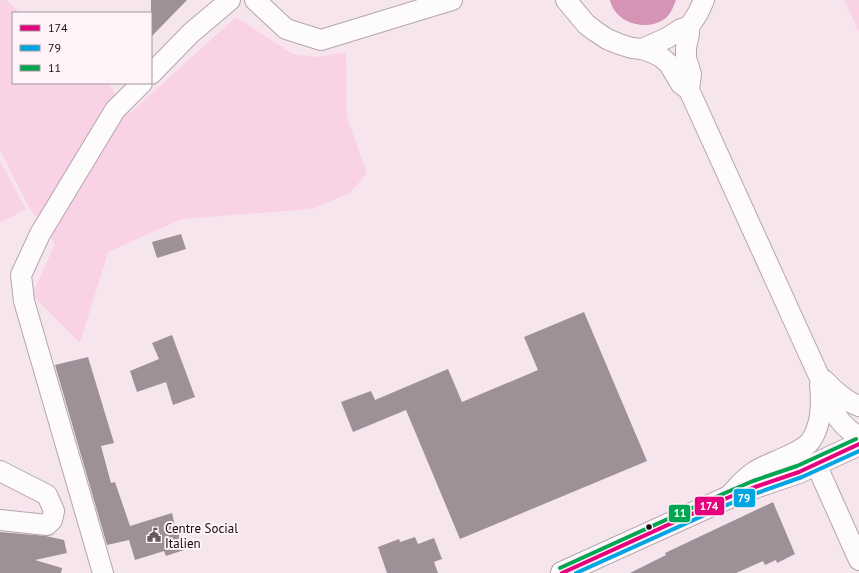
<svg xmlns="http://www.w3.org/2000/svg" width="859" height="573" viewBox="0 0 859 573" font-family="'PT Sans',sans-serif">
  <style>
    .green { fill: #f9d3e5 }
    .water { fill: #d594b5 }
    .building { fill: #9d9097 }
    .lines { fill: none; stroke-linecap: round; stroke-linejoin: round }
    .minor-casing { stroke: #b3a6ad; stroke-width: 22 }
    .major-casing { stroke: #b3a6ad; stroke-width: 24 }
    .minor { stroke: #fefbfc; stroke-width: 20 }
    .major { stroke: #fefbfc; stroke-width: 22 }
    .bus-1-casing { stroke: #fff2f8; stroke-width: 7 }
    .bus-2-casing { stroke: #fff2f8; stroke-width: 7 }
    .bus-3-casing { stroke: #fff2f8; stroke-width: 7 }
    .bus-1 { stroke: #e5007d; stroke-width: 4 }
    .bus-2 { stroke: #00a6e2; stroke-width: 4 }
    .bus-3 { stroke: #00a651; stroke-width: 4 }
    .bus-dot { fill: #160c11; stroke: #fff2f8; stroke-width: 1.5 }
    .labels { text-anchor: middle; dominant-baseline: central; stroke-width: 4; stroke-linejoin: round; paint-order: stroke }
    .poi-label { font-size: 13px; fill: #160c11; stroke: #fff2f8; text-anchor: start }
    .line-badge { stroke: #fff2f8; stroke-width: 1.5 }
    .badge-label { font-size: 11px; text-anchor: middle; font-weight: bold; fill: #fff }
  </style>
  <rect width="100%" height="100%" fill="#f7e5ee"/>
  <!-- green -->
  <path class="green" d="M0,0h6l15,13h-8v70h95l22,30 106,-96 57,37 25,3 28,-5 1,66 20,55 -17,20 -39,16 -129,10 -74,33 -28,91 -48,-48 23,-51 -27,-38 -28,-56z
    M844,0h15v32z
    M0,161l26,48 -26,14z"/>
  <!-- water -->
  <path class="water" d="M610,0h66c-2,5 -5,13 -9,17 -18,16 -52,7 -57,-17z"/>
  <!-- building -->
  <path class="building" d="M151,0h36l-36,37z
    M181,234l5,15 -29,9 -5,-16z
    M584,312l63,149 -187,78 -54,-129 -53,22 -12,-30 30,-11 4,9 73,-31 14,33 76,-32 -14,-33z
    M172,335l23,62 -22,8 -7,-23 -29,10 -7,-21 29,-12 -7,-16z
    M88,357l26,86 -13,3 10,37 4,-1 15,44 42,-13 3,13h1l8,24 -18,6 -2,-5 -29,9 -6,-20 -22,5 -52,-180z
    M773,502l22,52 -18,9 -1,-3 -11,5 -2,-4 -27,12h-106l36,-18 -1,-2z
    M0,532l46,4 18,4 3,13 -32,7 27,8 -1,5h-61z
    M415,537l3,7 16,-6 8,21 -8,3 4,11h-51l-9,-26 21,-8 1,3z"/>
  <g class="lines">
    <defs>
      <path id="minor" d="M255,0l31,29 35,11 131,-40
        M566,0l20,24 9,7 12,8 12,5 13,4 10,1 25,-11 14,-9 8,-2 9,-14 6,-13
        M689,27v7l-3,14v10l5,16 -2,16
        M642,49l11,4 8,4 8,7 12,20 8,6 149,328c6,8 12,14 21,18
        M151,74l40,-41 39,-33
        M824,380c8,9 23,22 35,26
        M816,464l43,96
        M0,471l47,24 7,16 -2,9 -5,5 -47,-5
        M727,498c9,-9 16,-19 27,-26 7,-5 18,-9 27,-13 9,-4 19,-8 27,-15 13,-15 14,-40 12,-59
        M103,573l-79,-272 -3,-26 19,-41 75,-124 27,-27"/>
      <path id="major" d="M562,573l165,-75 28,-11 44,-15 60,-28"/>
    </defs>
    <!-- minor casing -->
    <use href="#minor" class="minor-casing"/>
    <!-- major casing -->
    <use href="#major" class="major-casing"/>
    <!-- minor -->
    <use href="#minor" class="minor"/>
    <!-- major -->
    <use href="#major" class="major"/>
    <defs>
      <path id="bus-1" d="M562,573l165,-75 28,-11 44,-15 60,-28"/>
      <path id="bus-2" d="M576,573l153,-69 28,-11 45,-16 57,-26"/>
      <path id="bus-3" d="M560,568l165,-75 28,-12 44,-15 59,-27"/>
    </defs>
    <!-- bus-1 casing -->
    <use href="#bus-1" class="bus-1-casing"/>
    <!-- bus-2 casing -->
    <use href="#bus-2" class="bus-2-casing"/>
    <!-- bus-3 casing -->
    <use href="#bus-3" class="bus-3-casing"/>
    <!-- bus-1 -->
    <use href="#bus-1" class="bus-1"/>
    <!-- bus-2 -->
    <use href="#bus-2" class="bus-2"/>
    <!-- bus-3 -->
    <use href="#bus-3" class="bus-3"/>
  </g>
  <!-- icons -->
  <defs>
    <symbol id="civic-bare" viewBox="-9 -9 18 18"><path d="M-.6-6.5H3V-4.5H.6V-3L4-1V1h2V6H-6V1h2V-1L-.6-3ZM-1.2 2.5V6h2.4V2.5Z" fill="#65585e" stroke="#fff2f8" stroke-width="2.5" paint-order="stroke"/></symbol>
  </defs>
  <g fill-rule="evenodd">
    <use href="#civic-bare" x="144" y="525" width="20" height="20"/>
  </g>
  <!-- markers -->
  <circle class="bus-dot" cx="649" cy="527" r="3.5"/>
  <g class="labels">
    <!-- poi labels -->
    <g class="poi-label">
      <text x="165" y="528">Centre Social<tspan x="165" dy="15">Italien</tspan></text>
    </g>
  </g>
  <g class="line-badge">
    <rect x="733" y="488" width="23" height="20" rx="4" fill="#00a6e2"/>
    <rect x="694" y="496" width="31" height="20" rx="4" fill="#e5007d"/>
    <rect x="668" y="504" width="23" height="19" rx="4" fill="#00a651"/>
  </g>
  <g class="badge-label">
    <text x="744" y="502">79</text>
    <text x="709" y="510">174</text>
    <text x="680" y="517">11</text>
  </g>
  <!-- legend -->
  <rect x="12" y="12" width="140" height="72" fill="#fff2f8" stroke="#a2969c"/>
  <rect x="20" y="25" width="20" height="6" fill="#e5007d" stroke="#a2969c"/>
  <text x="48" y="32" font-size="12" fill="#160c11">174</text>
  <rect x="20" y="45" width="20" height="6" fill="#00a6e2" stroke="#a2969c"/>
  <text x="48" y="52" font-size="12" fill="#160c11">79</text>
  <rect x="20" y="65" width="20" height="6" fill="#00a651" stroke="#a2969c"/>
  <text x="48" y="72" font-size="12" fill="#160c11">11</text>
</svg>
